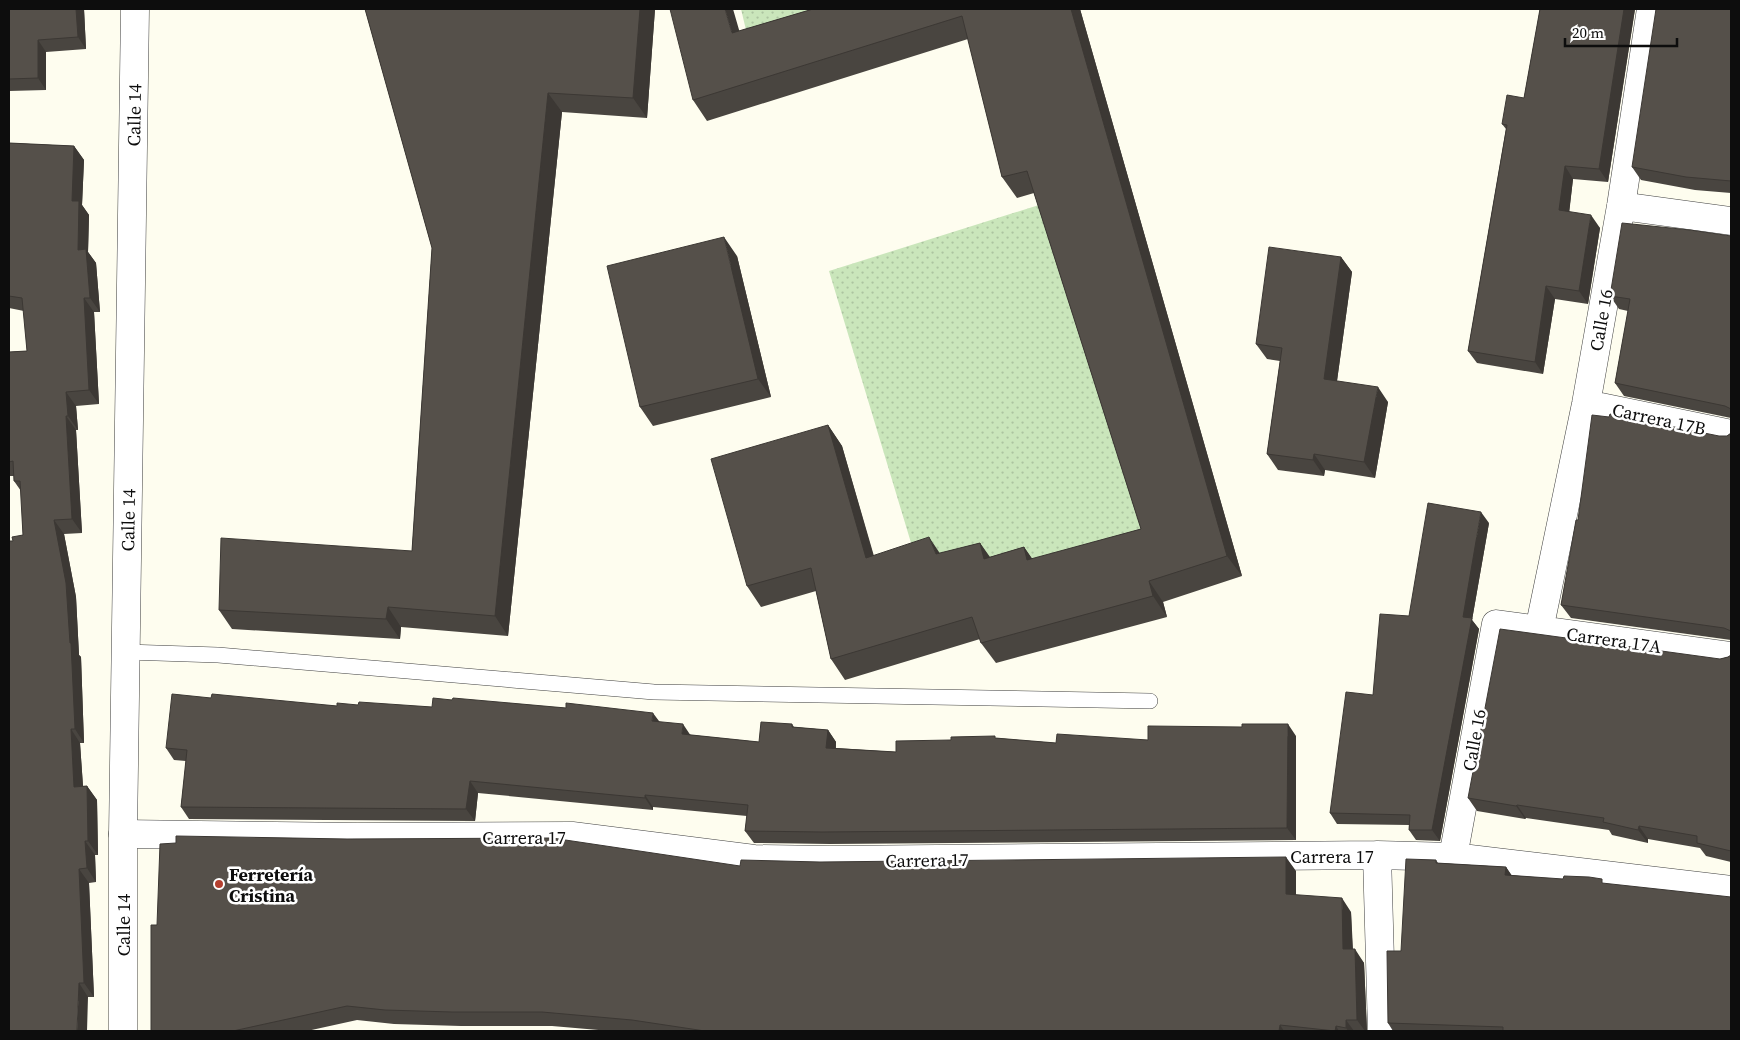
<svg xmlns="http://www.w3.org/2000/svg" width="1740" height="1040" viewBox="0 0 1740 1040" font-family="'Source Serif 4',serif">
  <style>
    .grass { fill: url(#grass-dots) }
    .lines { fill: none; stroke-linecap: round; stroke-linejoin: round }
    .service-casing { stroke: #404040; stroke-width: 16 }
    .minor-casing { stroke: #404040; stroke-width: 29 }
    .tertiary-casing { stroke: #404040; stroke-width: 29 }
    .service { stroke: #fff; stroke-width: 15 }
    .minor { stroke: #fff; stroke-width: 28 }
    .tertiary { stroke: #fff; stroke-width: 28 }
    .wall { fill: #494540 }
    .shaded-wall { fill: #3c3834 }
    .building { fill: #55504a; stroke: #3c3834 }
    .poi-dot { fill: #b43f2f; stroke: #fff; stroke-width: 2 }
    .labels { text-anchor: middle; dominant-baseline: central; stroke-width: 5; stroke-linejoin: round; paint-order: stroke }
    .street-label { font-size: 18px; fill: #0d0d0d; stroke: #fff }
    .poi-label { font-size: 18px; font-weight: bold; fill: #0d0d0d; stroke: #fff; text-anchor: start }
  </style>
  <defs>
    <pattern id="grass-dots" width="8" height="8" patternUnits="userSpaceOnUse" patternTransform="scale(1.25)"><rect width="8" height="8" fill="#cae6bb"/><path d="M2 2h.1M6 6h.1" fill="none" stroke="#acc4a0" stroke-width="1.8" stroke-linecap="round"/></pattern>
  </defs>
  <rect width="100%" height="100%" fill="#fefdef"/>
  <!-- grass -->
  <path class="grass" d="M741,9h80l-75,21z
    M1039,205l110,347 -231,14 -89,-295z"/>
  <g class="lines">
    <defs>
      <path id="service" d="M126,652l92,3 436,37 496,9"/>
      <path id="minor" d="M1621,206l110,15
        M1586,404l145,30
        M1539,630l47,-226 35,-198 30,-197
        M123,834l234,3 215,-1 182,23 76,1 547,-5 76,2 278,33
        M1377,855l5,176
        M1453,857l43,-233 235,32"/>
      <path id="tertiary" d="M123,1031v-197l12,-825"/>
    </defs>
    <!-- service casing -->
    <use href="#service" class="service-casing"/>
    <!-- minor casing -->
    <use href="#minor" class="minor-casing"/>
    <!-- tertiary casing -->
    <use href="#tertiary" class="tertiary-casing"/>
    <!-- service -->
    <use href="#service" class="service"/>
    <!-- minor -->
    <use href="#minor" class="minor"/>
    <!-- tertiary -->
    <use href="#tertiary" class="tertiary"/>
  </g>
  <!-- wall -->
  <path class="wall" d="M9,9h75l2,40 -40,3v38l-37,1z
    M365,9h290l-8,109 -85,-6 -54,524 -107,-9 -1,12 -168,-10 -13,-19 193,-59 20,-303z
    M813,9h267l162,567 -79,26 4,15 -171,46 -15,-20 -1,-4 -135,41 -14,-21 -15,-68 -55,16 -14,-21 81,-161 14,21 32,110 66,-3 40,-10 10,14 34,-10 8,12 109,-30 -107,-336 -17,5 -15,-21 -34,-138 -261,82 -14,-21 46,-69z
    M1540,9h95l-27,173 -35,-3 -4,33 31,16 -12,76 -33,-5 -12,75 -66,-11 -9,-12 38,-222 -4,-5 22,-26z
    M1731,9v184l-36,-3 -54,-10 -9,-13z
    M9,143l65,3 10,14 -2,45 7,10 -1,37 8,11 4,49h-6l5,92 -23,2 2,24h-2l6,103 -18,1 12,63 3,58 2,2 3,86h-4l3,43h4l10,14 1,55h-3l1,27 -7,1 5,114h-6l-79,34 4,-490 10,-6 -2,-44 -7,-10v-5h-5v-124l18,-1 -3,-40 -15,-3z
    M1731,236v182l-107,-22 -9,-13 13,-72 -9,-2 -9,-13z
    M737,256l34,141 -118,29 -13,-19z
    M1341,257l11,15 -15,109 51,21 -13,76 -50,-8 -1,6 -46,-6 -11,-16 13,-93 -13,-2 -11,-15z
    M1731,433v207l-160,-22 -10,-13 17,-85 141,-84h8z
    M1489,523l-17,97 7,9 -39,212 -24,-1 -7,-10v-5l-72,-1 -7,-11 43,-118 36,-79z
    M1731,655v207l-25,-6 -6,-8 -52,-9v4l-36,-8 -3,-5 -83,-12 -1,1 -48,-8 -9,-13 252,-139 8,-2z
    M211,698l126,8 21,-1 74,2 20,-7 114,8 93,14 32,13 68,7 33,-18 2,3 34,3 8,12v6l60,4 55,-12 45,-2 60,5 240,-7v104l-466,4 -75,-1h-1l-9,-12 2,-15 -94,-9v3l-175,-17 -3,28 -286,-2 -8,-12 5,-46 -12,-1 -8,-12z
    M1436,860l2,3 68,4 5,8 95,9 125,147h-338l-5,-8 13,-72z
    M740,866l556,5v24l55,17 2,37 11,14 3,68h-757l-58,-5h-91l-67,-2 -37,-4 -50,11h-156l6,-106z"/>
  <!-- shaded-wall -->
  <path class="shaded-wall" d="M76,9h8l2,40 -8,-12z
    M640,9h15l-8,109 -14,-20z
    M725,9h8l13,45 -14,-21z
    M1071,9h9l162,567 -15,-20z
    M1624,9h11l-27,173 -9,-13z
    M38,40l8,12v38l-8,-12z
    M548,93l14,19 -54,524 -13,-20z
    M74,146l10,14 -2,45 7,10 -1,37 8,11 4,49 -10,-14 -12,-48 -6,-49z
    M1565,166l8,13 -5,44 -9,-13z
    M1591,215l9,13 -12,76 -9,-13z
    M724,237l13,19 34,141 -13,-18z
    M1341,257l11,15 -17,123 -11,-16z
    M1546,286l9,13 -12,75 -8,-12z
    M84,298l10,14 5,92 -10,-14z
    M1378,387l10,15 -13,76 -11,-16z
    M66,392l10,14 2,24 -10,-14z
    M66,416l10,14 6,103 -10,-14z
    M828,425l14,21 38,133 -14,-21z
    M1314,454l11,16 -1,6 -11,-16z
    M1481,512l8,11 -17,97 7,9 -39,212 -8,-11 31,-213z
    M54,520l10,14 12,63 3,58 2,2 3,86 -9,-14 -5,-86z
    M929,537l14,21 -7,-4z
    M980,543l14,21 -10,-5z
    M1024,547l14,20 -11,-7z
    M1149,581l14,21 4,15 -14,-21z
    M388,607l13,20 -1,12 -14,-20z
    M653,713l9,12 -10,-4z
    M683,724l8,12 -9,-2z
    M1288,724l8,12v104l-9,-12z
    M71,729l9,14 4,58 -10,-14z
    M828,730l8,12 -2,18 -8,-12z
    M470,781l8,12 -3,28 -9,-12z
    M87,786l10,14 1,55 -10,-14z
    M645,795l8,12v3l-8,-12z
    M1517,805l9,13 -1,1 -9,-13z
    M1639,826l9,13v4l-10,-13z
    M85,841l10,14 1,27 -9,-14z
    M1286,857l10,14v37l-10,-14z
    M1506,867l9,13 -10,-5z
    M79,869l10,14 5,114 -10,-14z
    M1342,898l9,14 2,51 -10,-14z
    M1355,949l9,14 3,68h-2l-8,-11z
    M79,983l9,14 -1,34h-10z
    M1346,1020l8,11h-6l-2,-3z
    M1280,1025l4,6h-5z
    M1336,1026l3,5h-4z"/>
  <!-- building -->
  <path class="building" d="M9,9h67l2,28 -40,3v38l-29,1z
    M365,9h275l-7,89 -85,-5 -53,523 -107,-9 -2,12 -167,-9 2,-72 191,13 20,-303z
    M670,9h55l7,24 81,-24h258l156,547 -78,25 4,15 -172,47 -9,-26 -141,42 -20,-91 -64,18 -36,-127 117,-34 38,133 63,-21 7,17 44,-11 4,16 40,-12 3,13 114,-31 -114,-358 -25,6 -40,-161 -269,84z
    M1540,9h84l-25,160 -34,-3 -6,44 32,5 -12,76 -33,-5 -11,76 -67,-11 39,-226 -5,-1 5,-29 17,3z
    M1656,9h75v172l-45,-4 -54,-10z
    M9,143l65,3 -2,55h7l-1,49 8,-1 4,49h-6l5,92 -23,2 2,24h-2l6,103 -18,1 12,63 4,60h1l4,86h-4l3,58 13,-1 1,55h-3l2,27 -8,1 5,114h-5l-2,48h-68v-490h4l-1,-4 11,-2 -3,-54h-6l-1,-20 -4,1v-110l18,-1 -5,-53 -13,-2z
    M1622,223l68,7 41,6v173l-6,-3 -110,-23 15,-84 -20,-3z
    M724,237l34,142 -118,28 -33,-141z
    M1269,247l72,10 -17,122 54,8 -14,75 -50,-8 -1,6 -46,-6 15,-106 -26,-4z
    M1610,414l109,22h8l4,-3v198l-7,-3 -163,-23 15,-85h2l14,-105 17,2z
    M1428,503l53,9 -18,105 9,1 -40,212h-23l1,-15 -80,-2 16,-121 27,3 7,-81 29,2z
    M1500,629l220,30 8,-2 3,-2v196l-34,-8v-7l-58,-10 -1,4 -35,-8 1,-4 -87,-13 -1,1 -48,-8z
    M172,694l39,4 1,-4 125,12v-3l21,2 1,-3 73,5 1,-9 19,2 1,-2 113,10v-5l87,10 -1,8 31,3 -1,10 77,8 2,-20 31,2v3l36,3 -2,18 70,4v-11l55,-1v-3l44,-1v2l61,5 1,-9 91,6v-14l94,1v-3h46l-1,104 -465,4 -75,-1h-2l3,-26 -103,-10v3l-175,-17 -4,28 -285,-2 6,-57 -21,-2z
    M176,836l171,3 205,-1 188,28 1,-6 79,2 466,-5v37l56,4 1,51h12l2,71h-11v8l-10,-2 -1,5 -55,-6 -1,6h-574l-73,-11 -90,-8h-90l-67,-2 -38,-4 -114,25h-82v-106h6l3,-81 16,-1z
    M1406,859l30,1v3l70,4 -1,8 58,4 1,-3 25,1 13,2v4l129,14v134h-228v-4l-115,-4 -1,-72h14z"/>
  <!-- markers -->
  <circle class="poi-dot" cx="219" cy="884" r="5"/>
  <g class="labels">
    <!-- street labels -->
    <g class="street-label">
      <text transform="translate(134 115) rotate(-89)">Calle 14</text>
      <text transform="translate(1601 320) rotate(-80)">Calle 16</text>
      <text transform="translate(1659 419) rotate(12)">Carrera 17B</text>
      <text transform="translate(128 520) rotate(-89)">Calle 14</text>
      <text transform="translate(1614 640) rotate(8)">Carrera 17A</text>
      <text transform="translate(1474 740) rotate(-80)">Calle 16</text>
      <text x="524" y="837">Carrera 17</text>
      <text x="1332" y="856">Carrera 17</text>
      <text transform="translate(927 860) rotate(-1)">Carrera 17</text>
      <text transform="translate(123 925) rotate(-90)">Calle 14</text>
    </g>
    <!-- poi labels -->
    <g class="poi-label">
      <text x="229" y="874">Ferretería<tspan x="229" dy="21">Cristina</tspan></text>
    </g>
  </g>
  <!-- border -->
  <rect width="1740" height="1040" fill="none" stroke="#0d0d0d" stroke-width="20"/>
  <!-- scale -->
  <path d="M1565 38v8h112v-8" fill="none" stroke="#0d0d0d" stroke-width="2.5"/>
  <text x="1572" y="38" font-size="15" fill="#0d0d0d" stroke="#ffffff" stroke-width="4" paint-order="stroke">20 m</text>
</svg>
